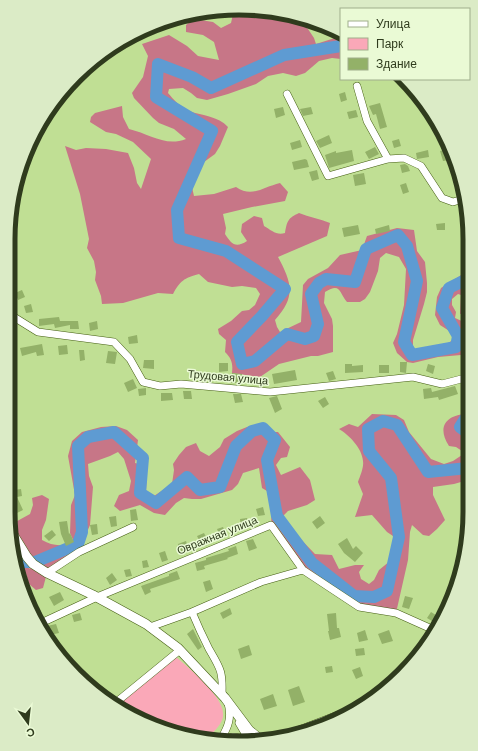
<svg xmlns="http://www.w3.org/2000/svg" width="478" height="751" viewBox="0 0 478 751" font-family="Arial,sans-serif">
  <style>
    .green { fill: #faa8b8 }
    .forest { fill: #c77687 }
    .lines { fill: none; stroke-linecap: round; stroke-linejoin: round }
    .river { stroke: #5e9bd2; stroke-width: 12 }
    .building { fill: #93b168 }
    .minor-casing { stroke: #445e12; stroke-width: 8 }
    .tertiary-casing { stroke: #445e12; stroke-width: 10 }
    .minor { stroke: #fff; stroke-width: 7 }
    .tertiary { stroke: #fff; stroke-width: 9 }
    .labels { text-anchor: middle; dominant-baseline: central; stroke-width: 3; stroke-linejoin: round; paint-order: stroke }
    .street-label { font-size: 11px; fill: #2f3b1d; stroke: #eafad5 }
    .rim { fill: none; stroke: #2f3b1d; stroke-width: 5 }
  </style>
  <rect width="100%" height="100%" fill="#c0df94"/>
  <!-- green -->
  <path class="green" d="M176,657c13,11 51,42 47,60 -2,9 -11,17 -18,22l-40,-8 -49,-26z"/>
  <!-- forest -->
  <path class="forest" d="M234,10l25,3 10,4 27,2 12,10 6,9 2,6 25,-8v23l-9,-1 -13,3 -14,12 -9,3 -13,-3 -15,3 -12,8 -28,10 -21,6 -10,-2 -6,-5 -8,-5 -14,1 -1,4c5,6 13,15 21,18 14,5 29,5 39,16l-8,19 -5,8 -11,8 -8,15 -5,6 3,13 20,-2 22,-7c16,11 27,0 44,-4l8,9 -3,9 -33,6 -29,7 3,14 -1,6c6,9 10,15 22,7l-6,-9 1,-8 12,-8 8,2 2,8c7,4 13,10 21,7 2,-12 3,-15 14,-20 10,4 21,6 31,10l-3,13 -49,21c14,26 18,40 -3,63l2,7 3,5 21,-10 2,-37 5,-6 20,-11 12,-13 22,-5 5,-14 30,-8 17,2 3,21 8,11 2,21v9l-3,12 -11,36v11c14,-2 28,-3 40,-11l1,-6 -14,-9 -5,-10 2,-18 4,-9 28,-18v42l-9,2 1,-19 -3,-1 -6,5v6l4,7 -1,6 9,4 5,20v2l-8,11 -23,2 -25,6 -6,-1 -10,-9 -4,-10 4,-9 7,-29 2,-36 -7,-12 -13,-4 -6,5 -2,13 -8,21 -5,7 -5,3h-13c-8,-9 -6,-20 -22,-10l-1,11 8,16 1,7v26l-15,4h-7l-32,8 -19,13 -28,-4c1,-9 0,-14 -7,-21l1,-12 -7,-6 -1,-5 13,-8 11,-10 7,-1 6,-5 5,-11 -4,-6 -14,-2 -10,1 -24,-5 -9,-8c-15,4 -19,7 -26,20l-15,-1 -35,10 -21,1 -1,-8 -6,-16 1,-8 -2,-11 -7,-13 2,-9 -9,-45 -15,-48 11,4 10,-2 20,1 22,4 6,15 3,15 4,6 10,-30 -18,-17 -17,-8 -10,-2 -16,-10 1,-5 4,-4 27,-7 1,11 6,12c21,5 36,18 57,10l-12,-10 -15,-6 -6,-5 -19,-20 -2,-5 11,-16 5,-21 -6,-12 27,-9 18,11 11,10 21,4 -5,-18 -11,-7 -17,-3v-7l8,-6 19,3 8,6 10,-5z
    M372,414l24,1 8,5 5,12 22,27 13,5 9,-3 12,-8 -9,-6 -7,-1c-13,-20 -2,-32 20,-32l-1,66 -14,4 -21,3v8l12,25 -8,9 -8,7 -6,-1 -11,-10 -2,7 -2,28 -12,53 -34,-5 -59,-38 -32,-45 1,-22 -5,-12 -5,-3 -3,-20 -16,5 -5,11 -6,6 -31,9h-9l-8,-1 -8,5 -11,12 -11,-2 -14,-8 -20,6 -6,-5 5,-11 10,-4 2,-10 -7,-22 -6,-7 -8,4 -22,8 1,12 4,11 -3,38 -9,21 -10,7 -5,8 -19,12 -4,15 -7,2 -7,-6 -3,-10 -5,-2 -3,2 -3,-22 15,17 3,-5 -22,-33 -1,-6 20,-11 3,-9 -1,-7 10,-3 7,4 -3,21 -4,10v10c11,6 20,7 32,2l-4,-9 1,-28 4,-10 -7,-39 4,-15 10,-9 19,-5 15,-1 11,4 11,10 -3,23 12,3 -1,26 8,4 18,-12 2,-14 -1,-6 6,-9 7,-8 10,-4 4,8 9,5 11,-9 4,-8 13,-8 10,-4 11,-2 4,7h16l12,15 -3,10 -6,1 -5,7 5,10 19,-8 10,13 5,20 -8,5 -19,6 -5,5 4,9 28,29 17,1 7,14 16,-4h9l-5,7 2,7 8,5 5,-4 5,-10 11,-9 4,-14 -1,-11 -6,-4 -15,-17 -17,2 8,-23 -5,-12c2,-6 6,-14 5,-21 -1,-13 -14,-26 -24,-32l10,-5 9,3z"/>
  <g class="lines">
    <!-- river -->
    <path class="river" d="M341,46l-57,9 -73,33 -19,-11 -34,-13 -2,33 56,34 -35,79 2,28 47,13 59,38 -23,27 -25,26 5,22 13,-3 32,-27 18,5 9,-3 4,-12 -7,-30 8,-11 7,-4 29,3 11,-33 32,-14 9,11 10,35 -13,61 8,13 44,-8 2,-11 -16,-28 7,-20 20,-10
      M469,434l-9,-7 5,-8h4
      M17,565l4,-3h14l43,-18 4,-12 -4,-86 10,-9 26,-5 29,26 -3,35 16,10 31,-26 13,13 20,-3 16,-41 16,-15 11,-3 12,12 -8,20 10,56 35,47 42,33 20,1 13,-6 12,-54 -8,-59 -22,-27 -1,-22 15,-8 14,4 31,47 40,-4"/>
  </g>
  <!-- building -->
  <path class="building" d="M345,92l2,8 -6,2 -2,-8z
    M380,103l7,24 -7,2 -4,-15 -3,1 -4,-9z
    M283,107l2,8 -9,3 -2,-9z
    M311,107l2,7 -10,2 -3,-7z
    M356,110l2,7 -9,2 -2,-7z
    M329,135l3,8 -12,5 -4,-7z
    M399,139l2,7 -7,2 -2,-7z
    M300,140l2,7 -10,3 -2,-7z
    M375,147l4,7 -10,5 -4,-7z
    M448,149l2,11 -7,1 -3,-10z
    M352,150l2,11 -25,7 -4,-13 11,-4v2z
    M428,150l1,7 -12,2 -1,-6z
    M305,159l2,1 2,7 -15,3 -2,-8z
    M405,164l3,2 2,5 -8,2 -2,-8z
    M317,170l2,9 -7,2 -3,-9z
    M364,173l2,11 -11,2 -2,-11z
    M406,183l3,9 -6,2 -3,-9z
    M445,223v7h-8l-1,-6z
    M358,225l2,9 -16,3 -2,-9z
    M389,225l1,6 -14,3 -1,-5z
    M22,290l3,7 -7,3 -3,-7z
    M31,304l2,8 -7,1 -2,-7z
    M59,317l1,4h18l1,8h-9v-4l-15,3 -1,-4 -15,2v-7z
    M97,321l1,8 -8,2 -1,-8z
    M137,335l1,8 -9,1 -1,-7z
    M42,344l2,11 -7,1 -1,-4 -14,4 -2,-8z
    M67,345l1,9 -9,1 -1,-9z
    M79,350h5l1,10 -5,1z
    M108,351l9,1 -2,12 -9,-1z
    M144,360h10v9l-11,-1z
    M400,362h7l-1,11 -6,-1z
    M219,363h9v8l-9,1z
    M345,364h7v2l11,-1v7l-18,1z
    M428,364l7,2 -2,8 -7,-3z
    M379,365h10v8h-10z
    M295,370l2,10 -23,4 -2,-10z
    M333,371l3,8 -7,2 -3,-8z
    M232,373l10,1v9h-11z
    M133,379l4,9 -9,4 -4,-9z
    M455,386l3,8 -19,6 -1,-3 -14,2 -1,-10 8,-1 1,4z
    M146,388v7l-7,1 -1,-7z
    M183,391h8l1,8h-8z
    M161,393h11l1,7 -12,1z
    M233,394h8l2,8 -8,1z
    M277,396l5,13 -7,4 -6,-15z
    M325,397l4,7 -6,4 -5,-7z
    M21,489l1,7 -5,1 6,13 -6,3 -6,-15 -3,1v-8z
    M263,507l2,8 -7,1 -2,-7z
    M136,509l2,11 -7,1 -1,-11z
    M116,516l1,10 -6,1 -2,-10z
    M320,516l5,7 -8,6 -5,-7z
    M247,518l1,8 -7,2 -1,-9z
    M67,521l2,13 1,-1 4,9 -8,4 -5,-12 -2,-12z
    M97,524l1,10 -6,1 -2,-10z
    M223,527l3,6 -6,3 -3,-7z
    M52,530l4,5 -7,6 -5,-5z
    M204,533l4,8 -7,3 -4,-8z
    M347,538l6,11 3,-3 7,7 -8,9 -11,-9 -6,-9z
    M253,539l4,9 -8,3 -3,-10z
    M186,541l3,10 -9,2 -2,-9z
    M236,546l2,8 -11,4 1,1 -24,7 1,3 -8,2 -2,-8 11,-3v-2l23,-7 -1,-2z
    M165,551l3,9 -6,2 -3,-9z
    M147,560l2,7 -6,1 -1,-7z
    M130,569l2,7 -6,1 -2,-7z
    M177,571l3,8 -30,10 1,3 -6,3 -4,-9 28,-10v-2z
    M112,573l5,7 -7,5 -4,-7z
    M210,580l3,9 -7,3 -3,-10z
    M60,592l4,8 -10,6 -5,-9z
    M405,596l8,2 -4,11 -7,-2z
    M39,607l3,7 -7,3 -3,-7z
    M230,608l2,6 -9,5 -3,-6z
    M431,612l8,5 -4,6 -8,-5z
    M80,613l2,7 -8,2 -2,-7z
    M336,613l1,15h2l2,9 -11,3 -2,-9h1l-2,-17z
    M56,624l3,9 -9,2 -3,-9z
    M193,629l9,18 -4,3 -11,-16z
    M365,630l3,10 -9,2 -2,-9z
    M389,630l4,11 -11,3 -4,-10z
    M249,645l3,10 -11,4 -3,-10z
    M364,648l1,7 -9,1 -1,-7z
    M332,666l1,6 -7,1 -1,-6z
    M360,667l3,9 -7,3 -4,-9z
    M299,686l6,16 -12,4 -5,-16z
    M273,694l4,12 -13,4 -4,-11z"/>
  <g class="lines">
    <defs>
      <path id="minor" d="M357,86l10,35 21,38
        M287,94l41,82 60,-17 16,-1 17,8 21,32 11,4 10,-3
        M9,314l29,18 76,10 16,17 13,23 17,4 21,-2 89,8 143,-15 29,7 27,-7
        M47,573l32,-21 54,-25
        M192,612c5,12 11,25 17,37 11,19 14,22 13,45
        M39,624l58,-27 174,-72 32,45 56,37 37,6 38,17
        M150,627l42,-15 69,-30 42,-12
        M114,704l66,-54
        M239,723l10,17
        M221,739c7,-12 11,-21 7,-36
        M220,740l13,-3 18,2"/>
      <path id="tertiary" d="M11,531l16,26 6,7 14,9 46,22 53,29 32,24 47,50 24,32 11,9
        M286,736l73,-28"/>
    </defs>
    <!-- minor casing -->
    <use href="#minor" class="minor-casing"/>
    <!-- tertiary casing -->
    <use href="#tertiary" class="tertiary-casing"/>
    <!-- minor -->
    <use href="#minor" class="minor"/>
    <!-- tertiary -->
    <use href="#tertiary" class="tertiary"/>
  </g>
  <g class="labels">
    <!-- street labels -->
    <g class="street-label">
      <text transform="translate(228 377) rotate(5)">Трудовая улица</text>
      <text transform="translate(217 535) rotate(-22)">Овражная улица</text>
    </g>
  </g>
  <!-- crop -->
  <path d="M0 0H478V751H0ZM239 15H239A224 224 0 0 1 463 239V512A224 224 0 0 1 239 736H239A224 224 0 0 1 15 512V239A224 224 0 0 1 239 15Z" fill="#dbebc6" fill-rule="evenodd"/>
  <path class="rim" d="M239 15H239A224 224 0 0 1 463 239V512A224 224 0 0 1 239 736H239A224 224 0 0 1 15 512V239A224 224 0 0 1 239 15Z"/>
  <!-- legend -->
  <rect x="340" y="8" width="130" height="72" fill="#eafad5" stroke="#9fae8b"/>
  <rect x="348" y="21" width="20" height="6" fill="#ffffff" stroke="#9fae8b"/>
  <text x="376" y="28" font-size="12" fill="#2f3b1d">Улица</text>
  <rect x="348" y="38" width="20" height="12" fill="#faa8b8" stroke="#9fae8b"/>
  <text x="376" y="48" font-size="12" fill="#2f3b1d">Парк</text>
  <rect x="348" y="58" width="20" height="12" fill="#93b168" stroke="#9fae8b"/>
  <text x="376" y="68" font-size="12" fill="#2f3b1d">Здание</text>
  <!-- north arrow -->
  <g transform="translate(28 723) rotate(165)" stroke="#eafad5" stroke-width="3" paint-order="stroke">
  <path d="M0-3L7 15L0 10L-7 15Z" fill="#2f3b1d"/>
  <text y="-6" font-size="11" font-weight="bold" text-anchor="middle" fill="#2f3b1d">С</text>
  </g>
</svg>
